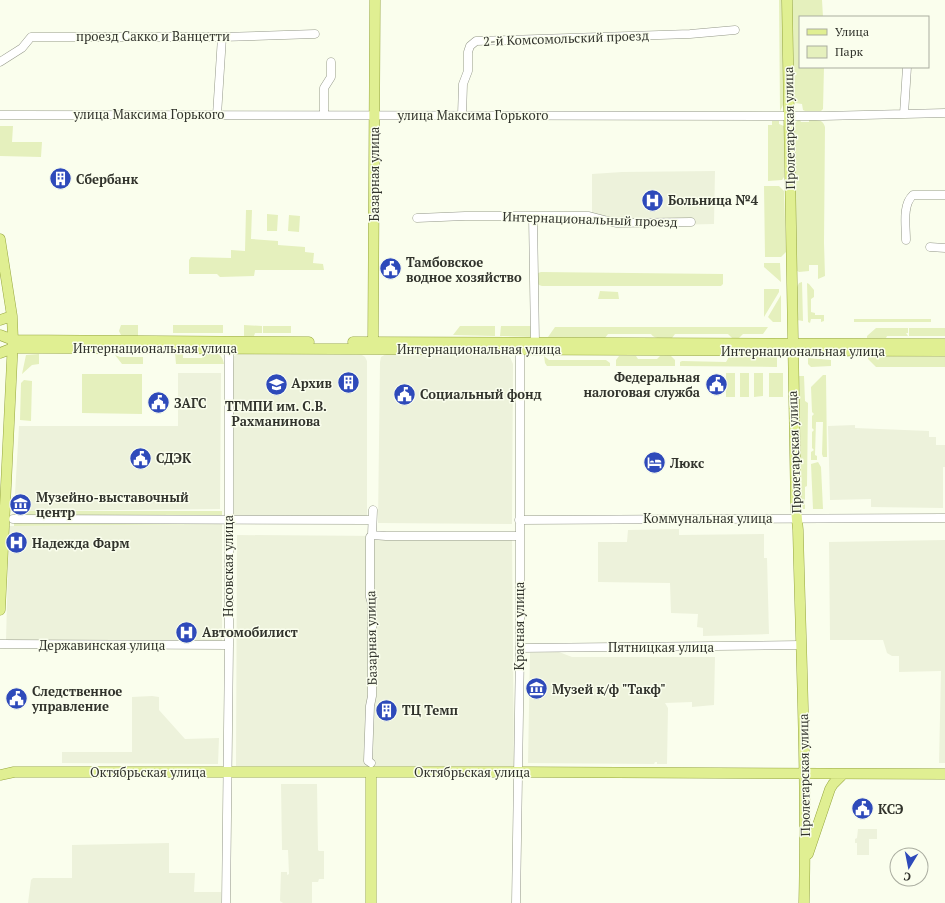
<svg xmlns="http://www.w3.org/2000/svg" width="945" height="903" viewBox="0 0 945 903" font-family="'PT Serif',serif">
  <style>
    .built { fill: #edf2db }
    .green { fill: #e5f0bd }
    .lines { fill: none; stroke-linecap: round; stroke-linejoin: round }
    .minor-casing { stroke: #949889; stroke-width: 9 }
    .major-casing { stroke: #96a640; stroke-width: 11 }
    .minor { stroke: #fff; stroke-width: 8 }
    .major { stroke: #e0ef92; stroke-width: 10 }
    .labels { text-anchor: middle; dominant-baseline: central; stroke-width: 3; stroke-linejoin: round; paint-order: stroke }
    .street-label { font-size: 13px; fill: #31332c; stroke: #fafeed }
    .poi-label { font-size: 13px; font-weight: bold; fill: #31332c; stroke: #fafeed; text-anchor: start }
  </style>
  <rect width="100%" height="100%" fill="#fafeed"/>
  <!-- built -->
  <path class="built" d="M715,171l-1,53 -91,2 -31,-7v-45l30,-2z
    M238,354l124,1 3,2 2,4v162l-133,-1 -1,-158 1,-8z
    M386,354l119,1 5,2 3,7 -1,160 -134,-1 2,-161 1,-5z
    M178,373h43l-1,136 -206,2 5,-85h159z
    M855,425v3l74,3v6h7v8h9v22h-2v41l-72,-1v-8l-41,1 -2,-74z
    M222,524v117l-216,-1 3,-114z
    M679,529v6l85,-1v24h3l2,76 -66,2v-8l-6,-1 1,-13 -27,-1 -1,-30 -72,-1v-40h29l1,-12z
    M237,535l275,2 2,229h-278z
    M945,540v223h-6l2,-92 -42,1v-16h-7l-5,-3 -4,-13h-53l-1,-98z
    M559,652l13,5h143l-1,48 -22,2v-5l-27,1 3,5 -1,56h-10v-2h-2l-1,2 -126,-1 2,-110z
    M152,696l7,1v13l26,29 34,-1 -1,26 -156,-1v-11h70v-55z
    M281,784h36l1,66 1,1h5v28h-5l-1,3h-6v21h-29l-3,-2 1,-29h6v3l2,-1 -1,-24h-6z
    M858,829h19v10h-8v16h-12v-12h-2v-4l2,-1z
    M169,843v30h26l-1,19h27v11h-193l3,-23 2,-2h39v-33z"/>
  <!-- green -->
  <path class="green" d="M779,0h3l2,103 -4,8z
    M791,0h31l1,17h-23v50h24l-1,42 -2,2h-16l-2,-1 -1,-6 -7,-1 -2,-2z
    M798,120h2l1,2h8v-2c8,0 14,-1 16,7l-1,116 1,33 -7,3v-14h-9v6l-10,1 -3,-2 -3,-142 2,-5z
    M772,121h7v3l5,2v51l-2,3 -14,1v-56h4z
    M0,126h13l-1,16h30l-1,15 -41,-1z
    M764,186h15l5,5 2,61 -5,5h-16z
    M246,210h6l-1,29 27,2v4l27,2v5l9,1 -1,10 10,1 1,6h-69l-1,6 -34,1 -3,-3h-28v-14l2,-3 40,1v-8l14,1z
    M267,214l11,1 -1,16h-10z
    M289,215l11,1 -1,16 -11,-1z
    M764,263h16l1,19 -17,-15z
    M541,272l182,2v10l-2,2h-179l-3,-1 -2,-2 1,-10z
    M802,282l1,39 -6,-1v-33l2,-4z
    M807,283l2,1 5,6v7l-3,2v13l4,1v2h9v6l-3,1v-3h-10l-1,4 -2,-1z
    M764,289h15v3l-15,25z
    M600,291l18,1 1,7h-21z
    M781,295v27h-8l-5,-5z
    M854,319h77v3h-77z
    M121,325h17v11l-17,-1 -2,-4z
    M173,325h50v8h-50z
    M244,325l18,1v7h-7l-1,3h-10z
    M263,326h28v7h-28z
    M460,326h35v10l-42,-1z
    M501,326h31v11l-32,-1z
    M555,327h213l-5,7h-20l-4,4h-7l-4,-4h-53l-3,4c-7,0 -17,2 -21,-4h-43l-3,4 -57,-1z
    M876,328h32v5h-2l2,3h-21l-1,2h-19v-2z
    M909,328h36v8h-36z
    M202,352c10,0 20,-1 22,12h-48l-1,-11h8v5h19z
    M39,354v10l-7,1 -10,9 4,-19z
    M115,355l5,2h23v7h-21z
    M544,356l5,4h57l4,3v3h-63l-2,-3z
    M619,356h17l2,3h19l3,-3h11l4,4v6h-59v-6z
    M868,356l77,1v10h-69l-8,-8z
    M729,357h48v10l-97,-1v-4l2,-1 44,1z
    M808,358l23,2v6l-20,1 -3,-3z
    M726,373h9v24h-9z
    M740,373h9v24h-9z
    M754,373h9v23l-9,1z
    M769,373h14v24h-14z
    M82,374h60v40l-60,-1z
    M823,375h3l1,82h-4l-1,-3 1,-32h-7l-1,33 2,1v4h-6v-8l3,-2 -2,-2v-16l2,-2 -2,-2v-12l2,-2 -2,-2 -1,-25z
    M799,376h5l1,25 3,2 -1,83 -2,1v22h-2l-1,-2z
    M24,380l8,1 -1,40 -11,-1 1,-37z
    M818,462l3,5 2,42h-10l-2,-45z
    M14,511h208v13l-208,2z"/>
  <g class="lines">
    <defs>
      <path id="minor" d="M0,62l22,-14 9,-11h191l93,-3
        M904,114l3,-47
        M0,115l823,1 122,-3
        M217,115l5,-78
        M324,115v-27l7,-11v-15
        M462,115l1,-31 5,-13v-19l2,-6 6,-5 214,-7 45,-4
        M533,216l2,126
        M417,218l48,-2h124l27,7 75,-1
        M906,240c0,-14 -4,-35 7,-45h32
        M930,247l15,1
        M13,519l359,1
        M519,520l426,-2
        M372,535l14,1h133
        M0,644l229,1
        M520,648l281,-3
        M371,763l-3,-2 2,-55 2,-10v-92l-2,-7v-60l2,-2 1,-25
        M226,903l3,-258v-297
        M516,903l4,-254v-300"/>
      <path id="major" d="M787,0l9,509 2,21c3,124 9,249 6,373
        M0,239l12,77 1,24 -13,270
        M0,320l12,-4
        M0,335l13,5 296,2
        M353,342l592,2
        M373,346l2,-346
        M0,353l13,-5h29l903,3
        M371,772v131
        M0,775l14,-3h505l426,2
        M808,854l22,-65 3,-5 10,-10"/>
    </defs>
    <!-- minor casing -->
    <use href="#minor" class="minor-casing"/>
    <!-- major casing -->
    <use href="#major" class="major-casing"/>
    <!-- minor -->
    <use href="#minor" class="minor"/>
    <!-- major -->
    <use href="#major" class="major"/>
  </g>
  <!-- icons -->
  <defs>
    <symbol id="building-disc" viewBox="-11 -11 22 22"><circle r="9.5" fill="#2e4aba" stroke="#fafeed"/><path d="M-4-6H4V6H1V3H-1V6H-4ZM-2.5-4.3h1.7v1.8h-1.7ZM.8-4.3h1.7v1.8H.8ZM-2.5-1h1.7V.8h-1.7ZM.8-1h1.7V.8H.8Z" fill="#fff"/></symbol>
    <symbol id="hospital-disc" viewBox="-11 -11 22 22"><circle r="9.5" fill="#2e4aba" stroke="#fafeed"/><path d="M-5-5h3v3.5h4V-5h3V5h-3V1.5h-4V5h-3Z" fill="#fff"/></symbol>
    <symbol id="civic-disc" viewBox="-11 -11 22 22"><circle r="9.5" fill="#2e4aba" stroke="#fafeed"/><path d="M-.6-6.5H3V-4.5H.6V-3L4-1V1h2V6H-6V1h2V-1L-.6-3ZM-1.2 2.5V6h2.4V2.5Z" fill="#fff"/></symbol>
    <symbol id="school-disc" viewBox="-11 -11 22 22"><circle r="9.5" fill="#2e4aba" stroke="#fafeed"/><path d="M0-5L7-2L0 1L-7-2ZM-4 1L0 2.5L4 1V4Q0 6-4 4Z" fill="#fff"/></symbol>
    <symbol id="hotel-disc" viewBox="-11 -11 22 22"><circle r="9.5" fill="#2e4aba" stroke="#fafeed"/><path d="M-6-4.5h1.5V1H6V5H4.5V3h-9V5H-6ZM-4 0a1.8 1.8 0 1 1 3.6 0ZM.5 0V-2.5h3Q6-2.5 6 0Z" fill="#fff"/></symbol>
    <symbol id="museum-disc" viewBox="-11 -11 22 22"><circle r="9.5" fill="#2e4aba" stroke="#fafeed"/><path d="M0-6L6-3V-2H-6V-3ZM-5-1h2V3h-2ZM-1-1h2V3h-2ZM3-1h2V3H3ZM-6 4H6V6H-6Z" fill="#fff"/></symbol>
  </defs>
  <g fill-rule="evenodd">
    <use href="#building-disc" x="48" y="166" width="25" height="25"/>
    <use href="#hospital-disc" x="640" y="188" width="25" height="25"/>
    <use href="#civic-disc" x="378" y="256" width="25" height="25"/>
    <use href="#building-disc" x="336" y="370" width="25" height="25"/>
    <use href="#school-disc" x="264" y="372" width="25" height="25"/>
    <use href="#civic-disc" x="704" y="372" width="25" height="25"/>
    <use href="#civic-disc" x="392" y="382" width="25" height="25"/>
    <use href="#civic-disc" x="146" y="390" width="25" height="25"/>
    <use href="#civic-disc" x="128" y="446" width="25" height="25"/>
    <use href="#hotel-disc" x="642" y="450" width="25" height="25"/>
    <use href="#museum-disc" x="8" y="492" width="25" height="25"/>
    <use href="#hospital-disc" x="4" y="530" width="25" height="25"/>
    <use href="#hospital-disc" x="174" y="620" width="25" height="25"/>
    <use href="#museum-disc" x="524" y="676" width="25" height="25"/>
    <use href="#civic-disc" x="4" y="686" width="25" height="25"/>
    <use href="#building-disc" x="374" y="698" width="25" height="25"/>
    <use href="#civic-disc" x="850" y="796" width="25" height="25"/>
  </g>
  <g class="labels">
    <!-- street labels -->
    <g class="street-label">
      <text x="153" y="36">проезд Сакко и Ванцетти</text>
      <text transform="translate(566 38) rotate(-2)">2-й Комсомольский проезд</text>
      <text x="149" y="114">улица Максима Горького</text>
      <text x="473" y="115">улица Максима Горького</text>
      <text transform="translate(789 128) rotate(-91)">Пролетарская улица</text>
      <text transform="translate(374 174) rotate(-90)">Базарная улица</text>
      <text transform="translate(590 219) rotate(2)">Интернациональный проезд</text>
      <text x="155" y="348">Интернациональная улица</text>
      <text x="479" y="349">Интернациональная улица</text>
      <text x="803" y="351">Интернациональная улица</text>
      <text transform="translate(794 452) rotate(-92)">Пролетарская улица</text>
      <text x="708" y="518">Коммунальная улица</text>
      <text transform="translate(228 566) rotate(-90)">Носовская улица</text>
      <text transform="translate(519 626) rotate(-90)">Красная улица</text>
      <text transform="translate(371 638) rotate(-91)">Базарная улица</text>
      <text x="102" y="645">Державинская улица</text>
      <text x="661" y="647">Пятницкая улица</text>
      <text x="148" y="772">Октябрьская улица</text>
      <text x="472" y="772">Октябрьская улица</text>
      <text transform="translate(804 775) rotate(-91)">Пролетарская улица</text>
    </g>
    <!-- poi labels -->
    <g class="poi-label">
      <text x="76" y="179">Сбербанк</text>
      <text x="668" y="200">Больница №4</text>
      <text x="406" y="262">Тамбовское<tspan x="406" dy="15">водное хозяйство</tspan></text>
      <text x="700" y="377" text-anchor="end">Федеральная<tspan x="700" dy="15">налоговая служба</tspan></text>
      <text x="332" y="383" text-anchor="end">Архив</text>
      <text x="420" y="394">Социальный фонд</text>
      <text x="174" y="403">ЗАГС</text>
      <text x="276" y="406" text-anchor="middle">ТГМПИ им. С.В.<tspan x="276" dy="15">Рахманинова</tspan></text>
      <text x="156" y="458">СДЭК</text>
      <text x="670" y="463">Люкс</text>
      <text x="36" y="497">Музейно-выставочный<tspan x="36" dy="15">центр</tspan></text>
      <text x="32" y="543">Надежда Фарм</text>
      <text x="202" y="632">Автомобилист</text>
      <text x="552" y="689">Музей к/ф "Такф"</text>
      <text x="32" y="691">Следственное<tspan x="32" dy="15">управление</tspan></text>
      <text x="402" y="710">ТЦ Темп</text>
      <text x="878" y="809">КСЭ</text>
    </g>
  </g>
  <!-- legend -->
  <rect x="799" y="16" width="130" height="52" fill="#fafeed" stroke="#aaada0"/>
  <rect x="807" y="29" width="20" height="6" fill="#e0ef92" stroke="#aaada0"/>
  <text x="835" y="36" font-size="12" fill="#31332c">Улица</text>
  <rect x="807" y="46" width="20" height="12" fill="#e5f0bd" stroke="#aaada0"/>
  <text x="835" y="56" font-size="12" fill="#31332c">Парк</text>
  <!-- north arrow -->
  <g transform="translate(909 867) rotate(190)"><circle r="19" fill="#fafeed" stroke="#aaada0"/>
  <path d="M0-3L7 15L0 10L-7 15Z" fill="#2e4aba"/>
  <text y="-6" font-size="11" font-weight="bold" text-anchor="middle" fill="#31332c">С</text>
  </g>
</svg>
